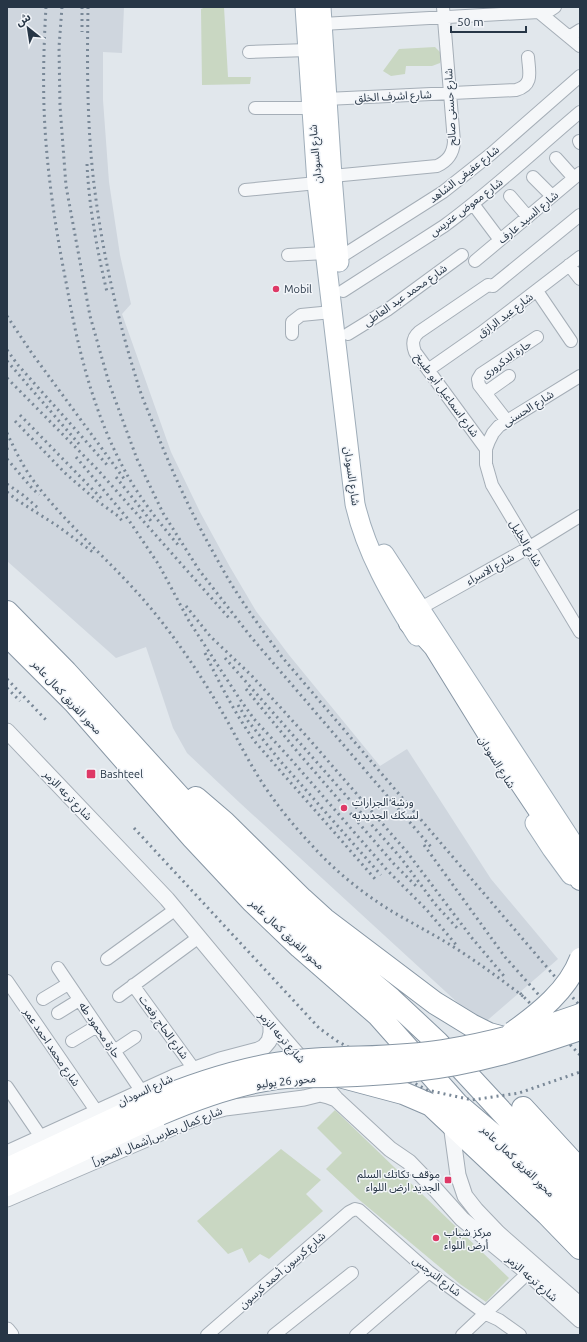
<svg xmlns="http://www.w3.org/2000/svg" width="587" height="1342" viewBox="0 0 587 1342" font-family="Ubuntu,'Noto Sans Arabic',sans-serif">
  <style>
    .built { fill: #cfd6de }
    .green { fill: #c9d7c2 }
    .lines { fill: none; stroke-linecap: round; stroke-linejoin: round }
    .minor-casing { stroke: #a5aeb7; stroke-width: 14 }
    .tertiary-casing { stroke: #a5aeb7; stroke-width: 17 }
    .primary-casing { stroke: #9fadb9; stroke-width: 21 }
    .trunk-casing { stroke: #8796a4; stroke-width: 22 }
    .motorway-casing { stroke: #8796a4; stroke-width: 24 }
    .minor { stroke: #f5f7f9; stroke-width: 12 }
    .tertiary { stroke: #f5f7f9; stroke-width: 15 }
    .primary { stroke: #fff; stroke-width: 19 }
    .trunk { stroke: #fff; stroke-width: 20 }
    .motorway { stroke: #fff; stroke-width: 22 }
    .rail { stroke: #798897; stroke-width: 3; stroke-dasharray: 2 4; stroke-linecap: butt }
    .trunk-bridge-casing { stroke: #8796a4; stroke-width: 22; stroke-linecap: butt }
    .trunk-bridge { stroke: #fff; stroke-width: 20 }
    .poi-dot { fill: #de3966; stroke: #f2f5f9; stroke-width: 1.5 }
    .labels { text-anchor: middle; dominant-baseline: central; stroke-width: 3; stroke-linejoin: round; paint-order: stroke }
    .street-label { font-size: 11px; fill: #273646; stroke: #f2f5f9 }
    .poi-label { font-size: 11px; fill: #273646; stroke: #f2f5f9; text-anchor: start }
  </style>
  <rect width="100%" height="100%" fill="#e1e7ec"/>
  <!-- built -->
  <path class="built" d="M7,7h117l-2,46 -19,-1v48l6,82 11,73 11,49 -9,10 49,138 29,60 30,55 26,44 33,44 91,111 27,-17 84,130 67,80 -76,66 -242,-222 -53,-50 -14,-25 -27,-81 -30,11 -109,-97z"/>
  <!-- green -->
  <path class="green" d="M206,7h18l4,70h23l-1,7 -48,1 -1,-76z
    M435,47l7,7 -2,9 -8,3h-26l-1,8 -14,2 -8,-5 16,-22z
    M335,1110l174,168 -23,24 -26,-18 -103,-86 -31,-29 16,-16 -25,-25z
    M281,1149l40,31 -15,14 17,17 -54,48 -9,-5 -11,9 -7,-15 -14,6 -31,-33z"/>
  <g class="lines">
    <defs>
      <path id="minor" d="M534,8l46,38
        M543,15l12,-8
        M322,24l217,-12
        M569,37l11,-7
        M249,52l59,-2
        M326,99l190,-9c18,-5 13,-18 12,-33
        M255,108h56
        M579,141l1,2
        M556,158l18,20
        M332,176l105,-10c11,-5 16,-12 17,-24l-11,-135
        M533,177l19,19
        M245,190l72,-7
        M510,196l18,21
        M473,204l27,36
        M288,255l38,-2
        M339,258l104,-66 48,-38 89,-78
        M475,261l105,-88
        M569,265l11,14
        M343,291l101,-65c48,-35 91,-76 136,-114
        M537,291l34,50
        M292,334v-12l9,-7 31,-3
        M348,334l39,-24 75,-55
        M428,370l53,-37 99,-76
        M580,376l-73,45 -8,5 -6,7 -4,8 -3,8v15l6,21 88,147
        M485,393l24,-17
        M507,421l-28,-36 -1,-6 3,-5 56,-37
        M486,449l-71,-97c-3,-8 -3,-14 4,-20l69,-47 5,1 87,-71
        M419,609l109,-61 52,-32
        M107,959l69,-50
        M58,968l84,124
        M7,981l90,131
        M133,985l61,84
        M119,996l80,-59
        M43,999l25,-15
        M58,1013l21,-13
        M72,1041l25,-15
        M114,1051l21,-14
        M7,1087l34,50
        M207,1335l142,-123 6,-3 4,1 70,62 57,42 13,6 21,15
        M274,1335l78,-62
        M356,1335l73,-63
        M462,1335l66,-62"/>
      <path id="tertiary" d="M7,731l160,168 104,125 65,75 54,50 19,13 27,28 26,29 66,54 52,47
        M451,1124l7,51 7,21 11,14 22,23 82,72
        M7,1153l169,-77 44,-16 38,-10 6,-3 5,-6 2,-8v-9
        M7,1199l200,-86 18,-5 79,-10 16,-4 8,2 8,3
        M7,1330l4,5"/>
      <path id="primary" d="M305,7l12,176 38,321c11,48 36,91 62,132
        M321,7l11,169 7,86
        M384,554l196,300
        M535,823l17,26 19,26"/>
      <path id="trunk" d="M409,623l16,14 9,10 60,97 75,112 11,24
        M7,1168l141,-66
        M7,1186l153,-71"/>
      <path id="motorway" d="M7,612l59,60 140,154 60,63 22,23 103,87 46,43 76,82 67,69
        M7,635l68,68 118,135 59,63 48,46 78,68 80,90 40,34 82,81
        M196,798l28,24 78,77 22,20 111,84 36,22 18,9 15,4
        M343,1077l60,16 28,12 116,109 33,34
        M523,1108l57,62"/>
    </defs>
    <!-- minor casing -->
    <use href="#minor" class="minor-casing"/>
    <!-- tertiary casing -->
    <use href="#tertiary" class="tertiary-casing"/>
    <!-- primary casing -->
    <use href="#primary" class="primary-casing"/>
    <!-- trunk casing -->
    <use href="#trunk" class="trunk-casing"/>
    <!-- motorway casing -->
    <use href="#motorway" class="motorway-casing"/>
    <!-- minor -->
    <use href="#minor" class="minor"/>
    <!-- tertiary -->
    <use href="#tertiary" class="tertiary"/>
    <!-- primary -->
    <use href="#primary" class="primary"/>
    <!-- trunk -->
    <use href="#trunk" class="trunk"/>
    <!-- motorway -->
    <use href="#motorway" class="motorway"/>
    <!-- rail -->
    <path class="rail" d="M46,7c-2,33 -3,67 -2,100 2,60 11,120 23,180 11,63 27,127 58,184 14,26 35,53 55,76
      M62,7l-3,40 1,59 6,80 24,130 19,67 28,76 26,54 36,57 52,67 180,210
      M82,7v25
      M88,7c-1,59 -1,119 6,177 8,67 23,133 43,197 4,14 10,28 16,42 19,50 42,98 69,145 17,31 39,60 60,89l298,349
      M87,164c2,43 10,86 20,128
      M7,316l24,36 94,128
      M7,350l11,15 90,101
      M7,361l72,83
      M7,378l91,92 132,149
      M20,415l81,83
      M15,421l50,52 31,27 22,16 6,7
      M7,433c8,17 17,36 29,51 31,41 72,75 106,114 29,33 57,74 79,112 17,29 31,60 51,87 14,20 31,39 48,57 21,22 47,42 73,58 17,10 34,19 51,29 28,17 54,36 80,56
      M7,448l1,3
      M76,457l52,62 31,46 30,56 50,77 15,21 35,38 98,113 39,39 32,38
      M7,459l24,28 8,8
      M116,477l35,44
      M7,484l16,11 15,13
      M7,492l10,8 42,27 35,26
      M186,606l24,30 42,40 57,63 98,113 65,86 32,38
      M205,653c15,31 30,61 51,90l120,137
      M225,658l176,200 34,46 23,25
      M7,679l39,41
      M7,688l13,13
      M246,689l50,61 98,114 22,22
      M238,705l10,16 34,42 99,112
      M134,828l185,200 18,13 90,49 45,10 47,-7 61,-21
      M424,845l81,112 75,84
      M520,993l60,62"/>
    <defs>
      <path id="trunk-bridge" d="M512,1032c27,-19 56,-42 68,-74
        M148,1102c48,-20 98,-37 150,-42 48,-5 97,-2 145,-10 47,-7 92,-20 137,-36
        M160,1115c37,-16 75,-30 116,-36 18,-2 36,-2 54,-2 29,-1 57,-2 85,-6 59,-6 109,-22 165,-41"/>
    </defs>
    <!-- trunk-bridge casing -->
    <use href="#trunk-bridge" class="trunk-bridge-casing"/>
    <!-- trunk-bridge -->
    <use href="#trunk-bridge" class="trunk-bridge"/>
  </g>
  <!-- markers -->
  <g class="poi-dot">
    <circle cx="276" cy="289" r="4"/>
    <rect x="86" y="769" width="10" height="10" rx="2"/>
    <circle cx="344" cy="808" r="4"/>
    <rect x="444" y="1176" width="8" height="8" rx="2"/>
    <circle cx="436" cy="1238" r="4"/>
  </g>
  <g class="labels">
    <!-- street labels -->
    <g class="street-label">
      <text transform="translate(393 96) rotate(-3)">شارع اشرف الخلق</text>
      <text transform="translate(450 107) rotate(-93)">شارع حسنى صالح</text>
      <text transform="translate(315 154) rotate(-95)">شارع السودان</text>
      <text transform="translate(464 174) rotate(-38)">شارع عفيفى الشاهد</text>
      <text transform="translate(466 207) rotate(-37)">شارع معوض عتريس</text>
      <text transform="translate(528 217) rotate(-40)">شارع السيد عارف</text>
      <text transform="translate(405 295) rotate(-35)">شارع محمد عبد العاطى</text>
      <text transform="translate(505 315) rotate(-37)">شارع عبد الرازق</text>
      <text transform="translate(506 359) rotate(-35)">حارة الدكرورى</text>
      <text transform="translate(447 395) rotate(54)">شارع اسماعيل أبو طبيخ</text>
      <text transform="translate(528 408) rotate(-32)">شارع الحسنى</text>
      <text transform="translate(352 476) rotate(82)">شارع السودان</text>
      <text transform="translate(526 543) rotate(59)">شارع الخليل</text>
      <text transform="translate(490 569) rotate(-29)">شارع الاسراء</text>
      <text transform="translate(67 697) rotate(47)">محور الفريق كمال عامر</text>
      <text transform="translate(497 762) rotate(58)">شارع السودان</text>
      <text transform="translate(68 795) rotate(46)">شارع ترعه الزمر</text>
      <text transform="translate(287 934) rotate(43)">محور الفريق كمال عامر</text>
      <text transform="translate(164 1027) rotate(54)">شارع الحاج رفعت</text>
      <text transform="translate(100 1030) rotate(56)">حارة محمود طه</text>
      <text transform="translate(282 1037) rotate(49)">شارع ترعه الزمر</text>
      <text transform="translate(52 1047) rotate(56)">شارع محمد احمد عمر</text>
      <text transform="translate(286 1081) rotate(-6)">محور 26 يوليو</text>
      <text transform="translate(145 1090) rotate(-25)">شارع السودان</text>
      <text transform="translate(157 1136) rotate(-22)">شارع كمال بطرس[شمال المحور]</text>
      <text transform="translate(518 1161) rotate(44)">محور الفريق كمال عامر</text>
      <text transform="translate(282 1270) rotate(-41)">شارع كرسون أحمد كرسون</text>
      <text transform="translate(437 1276) rotate(38)">شارع النرجس</text>
      <text transform="translate(532 1278) rotate(41)">شارع ترعه الزمر</text>
    </g>
    <!-- poi labels -->
    <g class="poi-label">
      <text x="284" y="289">Mobil</text>
      <text x="100" y="774">Bashteel</text>
      <text x="352" y="802">ورشة الجرارات<tspan x="352" dy="13">لسكك الحديديه</tspan></text>
      <text x="440" y="1174" text-anchor="end">موقف تكاتك السلم<tspan x="440" dy="13">الجديد ارض اللواء</tspan></text>
      <text x="444" y="1232">مركز شباب<tspan x="444" dy="13">أرض اللواء</tspan></text>
    </g>
  </g>
  <!-- border -->
  <rect width="587" height="1342" fill="none" stroke="#273646" stroke-width="16"/>
  <!-- north arrow -->
  <g transform="translate(28 28) rotate(330)" stroke="#f2f5f9" stroke-width="3" paint-order="stroke">
  <path d="M0-3L7 15L0 10L-7 15Z" fill="#273646"/>
  <text y="-6" font-size="11" font-weight="bold" text-anchor="middle" fill="#273646">ش</text>
  </g>
  <!-- scale -->
  <path d="M451 26v6h75v-6" fill="none" stroke="#273646" stroke-width="2"/>
  <text x="457" y="26" font-size="12" fill="#273646" stroke="#f2f5f9" stroke-width="3" paint-order="stroke">50 m</text>
</svg>
